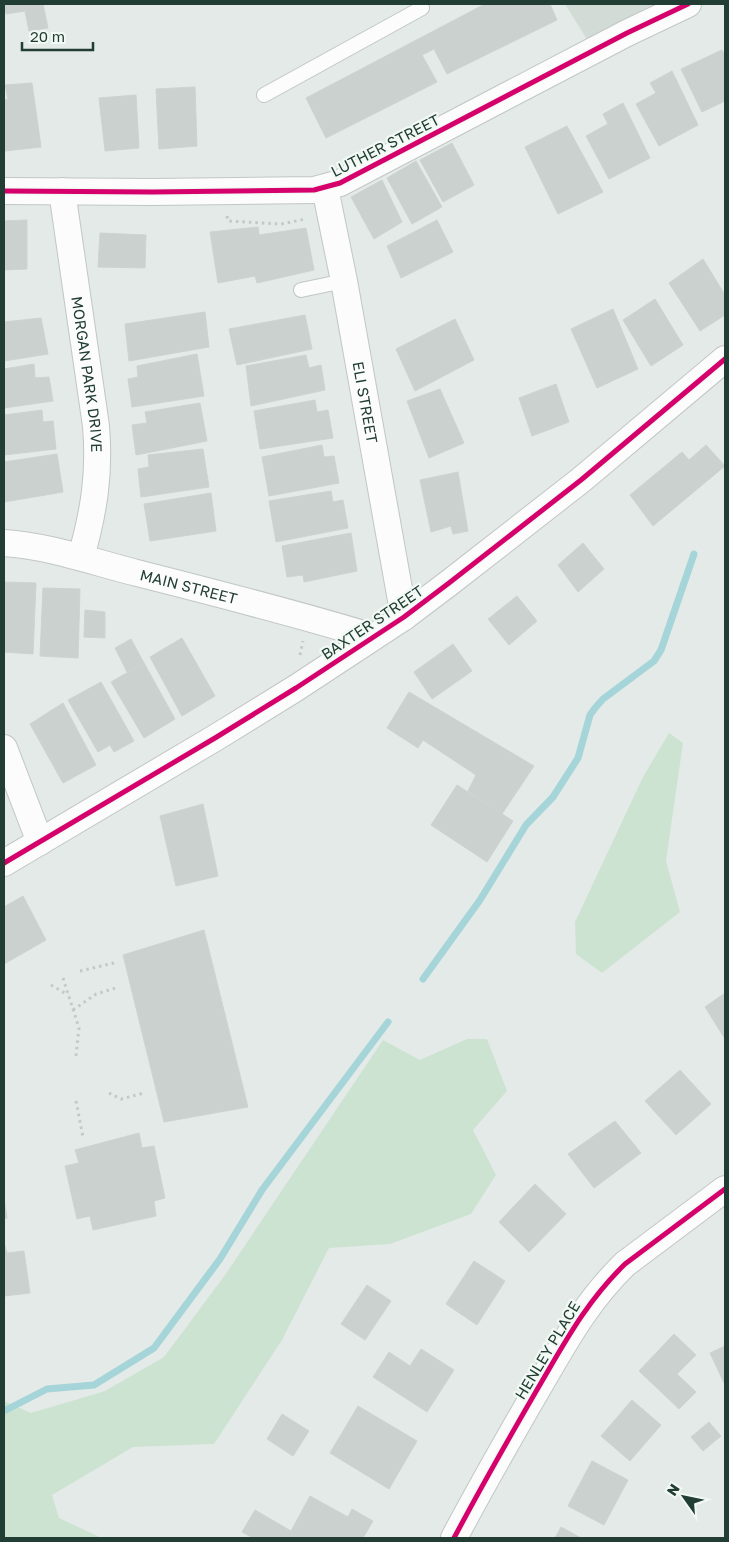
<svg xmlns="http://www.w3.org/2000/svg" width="729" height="1542" viewBox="0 0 729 1542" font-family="'Golos Text',sans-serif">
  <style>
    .built { fill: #d2dbd6 }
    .green { fill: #cde3d2 }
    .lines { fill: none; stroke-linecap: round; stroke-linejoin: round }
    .stream { stroke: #a5d5d8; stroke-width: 7 }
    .building { fill: #cbd1ce; stroke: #cdd3d0 }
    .service-casing { stroke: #c1c7c4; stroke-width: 16 }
    .minor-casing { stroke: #c1c7c4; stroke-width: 28 }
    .path { stroke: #c1cac5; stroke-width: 3; stroke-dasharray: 2.5 4; stroke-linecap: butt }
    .service { stroke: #fbfcfb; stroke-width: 14 }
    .minor { stroke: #fbfcfb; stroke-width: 26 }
    .cycleway-casing { stroke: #f2f9f5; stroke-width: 8 }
    .cycleway { stroke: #d6006c; stroke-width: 5 }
    .labels { text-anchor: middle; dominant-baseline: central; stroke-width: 4.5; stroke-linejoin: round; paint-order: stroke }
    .street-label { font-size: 15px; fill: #223d33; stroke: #f2f9f5 }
  </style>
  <rect width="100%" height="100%" fill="#e4eae7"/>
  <!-- built -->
  <path class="built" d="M565,4h124l-96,45z"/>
  <!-- green -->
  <path class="green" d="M669,733l14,10 -17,118 14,51 -78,61 -26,-19 -1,-32 68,-145z
    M467,1039h20l20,52 -34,39 23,45 -25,39 -81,30 -61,4 -47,92 -68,104 -81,3 -81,48 7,23 43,20h-98v-137l27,12 74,-22 59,-34 61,-82 158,-235 37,20z"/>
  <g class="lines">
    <!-- stream -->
    <path class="stream" d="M423,979l57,-79 46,-75 27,-28 25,-39 12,-43 5,-7 8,-9 51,-38 7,-11 33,-96
      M4,1411l43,-22 47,-4 60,-37 66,-89 42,-69 126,-168"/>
  </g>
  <!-- building -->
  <path class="building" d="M4,4h39l5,24 -19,3 -4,-20 -19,3z
    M485,4h65l7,16 -110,54 -13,-25 -12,6 15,27 -111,56 -20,-40z
    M722,50l3,6v45l-23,11 -21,-43z
    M672,71l26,54 -39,21 -23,-42 20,-11 -6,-10z
    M32,83l9,64 -36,4 -1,-51 4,-1 -3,-14z
    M195,87l2,59 -38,3 -3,-60z
    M136,95l3,53 -34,3 -6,-53z
    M623,103l27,55 -41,21 -23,-43 22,-12 -5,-10z
    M567,126l36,66 -45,22 -33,-67z
    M452,143l22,42 -31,17 -23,-42z
    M416,161l26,46 -30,17 -25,-46z
    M382,180l20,42 -28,17 -23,-42z
    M27,220v49l-23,1v-49z
    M437,220l16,32 -52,26 -14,-32z
    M258,227l1,8 47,-7 8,42 -57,13 -2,-7 -37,7 -8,-51z
    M100,233l46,2 -1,33 -47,-1z
    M703,259l22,36v20l-25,16 -31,-48z
    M655,299l28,46 -32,21 -28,-46z
    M613,309l25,60 -41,19 -26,-59z
    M205,312l4,35 -80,14 -4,-37z
    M305,315l7,34 -75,16 -8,-36z
    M41,318l7,36 -44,7v-39z
    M455,319l19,41 -59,31 -19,-42z
    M197,354l7,42 -72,11 -4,-28 10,-2 -1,-11z
    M306,355l3,13 12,-3 4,25 -74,16 -5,-40z
    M34,364l1,14 14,-1 4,24 -49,7v-39z
    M556,384l13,38 -37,14 -13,-38z
    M440,389l24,54 -35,15 -22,-57z
    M315,400l2,12 11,-2 5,28 -73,11 -6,-38z
    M200,403l7,38 -71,14 -4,-30 15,-2 -2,-11z
    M42,410l1,12 10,-1 3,28 -52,6v-40z
    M322,445l2,12 10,-1 5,27 -70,13 -7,-39z
    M706,445l19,21 -72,60 -23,-31 52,-43 7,8z
    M203,449l6,38 -68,10 -3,-28 11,-2 -1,-12z
    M57,454l6,38 -59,10v-40z
    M458,472l10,59 -15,3 -2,-8 -20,6 -11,-52z
    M331,491l2,11 10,-2 5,28 -72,14 -7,-41z
    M211,493l5,38 -66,10 -6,-37z
    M351,533l6,38 -53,11 -1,-7 -16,2 -5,-31z
    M583,543l21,26 -26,23 -20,-27z
    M4,582l32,1 -3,71 -29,-2z
    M43,588l37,1 -2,69 -38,-2z
    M517,596l20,25 -28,24 -21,-26z
    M85,610l20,2v26l-21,-1z
    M182,638l33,58 -33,20 -32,-59z
    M131,639l13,24 -17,9 -12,-24z
    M453,644l19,27 -40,28 -18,-27z
    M144,663l31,56 -31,19 -33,-56z
    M101,682l33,59 -20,11 -4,-7 -12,7 -30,-52z
    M409,692l125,74 -32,48 -34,-23 8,-16 -53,-35 -5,8 -31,-20z
    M63,703l33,62 -33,18 -33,-59z
    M457,785l56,36 -26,41 -56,-37z
    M203,804l15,72 -42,10 -16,-70z
    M23,896l23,44 -42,24v-57z
    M204,930l44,177 -84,15 -41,-167z
    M725,993v46l-20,-32z
    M680,1070l31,34 -35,31 -31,-34z
    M615,1121l26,32 -47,35 -26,-34z
    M139,1133l3,15 12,-2 11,52 -11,3 2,15 -63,14 -3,-14 -13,3 -12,-53 14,-3 -4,-13z
    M535,1184l31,30 -37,38 -30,-30z
    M4,1199l3,19 -3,1z
    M4,1243l3,10 17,-2 6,42 -26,3z
    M474,1261l31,20 -28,44 -31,-21z
    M367,1285l24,16 -26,39 -24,-16z
    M674,1334l22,21 -19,19 19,18 -17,17 -40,-38z
    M725,1346v39l-15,-32z
    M421,1349l33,21 -27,42 -54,-35 16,-25 21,14z
    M632,1400l29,25 -31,36 -29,-25z
    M358,1406l59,35 -28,48 -59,-36z
    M282,1414l27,17 -16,25 -26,-17z
    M709,1422l12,14 -18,15 -12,-14z
    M592,1461l36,19 -24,45 -36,-19z
    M310,1496l38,21 4,-8 21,12 -10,17h-110l-11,-6 13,-22 36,21z
    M561,1527l20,11h-26z"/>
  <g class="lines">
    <defs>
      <path id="service" d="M264,95l158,-87
        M301,290l43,-9"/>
      <g id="minor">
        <path id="s1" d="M325,188l19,93 60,336"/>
        <path d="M4,191l149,1 161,-2 26,-7 287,-150 61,-29"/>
        <path id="s2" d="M62,191l34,235c4,48 -2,85 -15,131"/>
        <path id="s3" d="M4,543c46,3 89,19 133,30 79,20 158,40 236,64"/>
        <path d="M4,748l36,94"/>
        <path d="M4,863l211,-125 81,-50 108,-71 45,-34 132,-103 144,-121"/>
        <path d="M454,1538c27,-51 55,-100 84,-150 27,-46 48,-86 87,-124l100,-75"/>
      </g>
    </defs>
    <!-- service casing -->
    <use href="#service" class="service-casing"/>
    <!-- minor casing -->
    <use href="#minor" class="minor-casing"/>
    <!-- path -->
    <path class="path" d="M227,216l1,5 53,3 25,-5
      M300,655l3,-14
      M80,971l34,-8
      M63,978l16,50 -3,28
      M51,985l17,10
      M73,1010l23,-16 23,-7
      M109,1093l12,6 23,-6
      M76,1101l7,36"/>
    <!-- service -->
    <use href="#service" class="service"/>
    <!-- minor -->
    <use href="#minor" class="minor"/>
    <defs>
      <path id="cycleway" d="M4,191l149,1 161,-2 26,-7 287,-150 61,-29
        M4,863l211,-125 81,-50 108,-71 45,-34 132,-103 144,-121
        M454,1538c27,-51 55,-100 84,-150 27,-46 48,-86 87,-124l100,-75"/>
    </defs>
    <!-- cycleway casing -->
    <use href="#cycleway" class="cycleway-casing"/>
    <!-- cycleway -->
    <use href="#cycleway" class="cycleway"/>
  </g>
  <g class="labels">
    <!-- street labels -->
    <g class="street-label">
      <text transform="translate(385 145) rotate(-27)">LUTHER STREET</text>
      <text stroke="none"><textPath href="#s2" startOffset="185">MORGAN PARK DRIVE</textPath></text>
      <text stroke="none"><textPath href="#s1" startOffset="218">ELI STREET</textPath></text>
      <text stroke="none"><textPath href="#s3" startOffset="190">MAIN STREET</textPath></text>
      <text transform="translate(372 622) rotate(-34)">BAXTER STREET</text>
      <text transform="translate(547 1350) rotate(-59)">HENLEY PLACE</text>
    </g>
  </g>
  <!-- border -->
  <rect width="729" height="1542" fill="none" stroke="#223d33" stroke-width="10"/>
  <!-- north arrow -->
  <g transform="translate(684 1497) rotate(303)" stroke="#f2f9f5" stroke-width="4" paint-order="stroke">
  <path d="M0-4L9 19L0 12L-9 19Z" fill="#223d33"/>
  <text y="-8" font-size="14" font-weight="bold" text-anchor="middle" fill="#223d33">N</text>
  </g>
  <!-- scale -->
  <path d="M22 42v8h71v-8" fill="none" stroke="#223d33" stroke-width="2.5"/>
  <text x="30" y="42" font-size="15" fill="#223d33" stroke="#f2f9f5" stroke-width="4" paint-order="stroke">20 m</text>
</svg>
